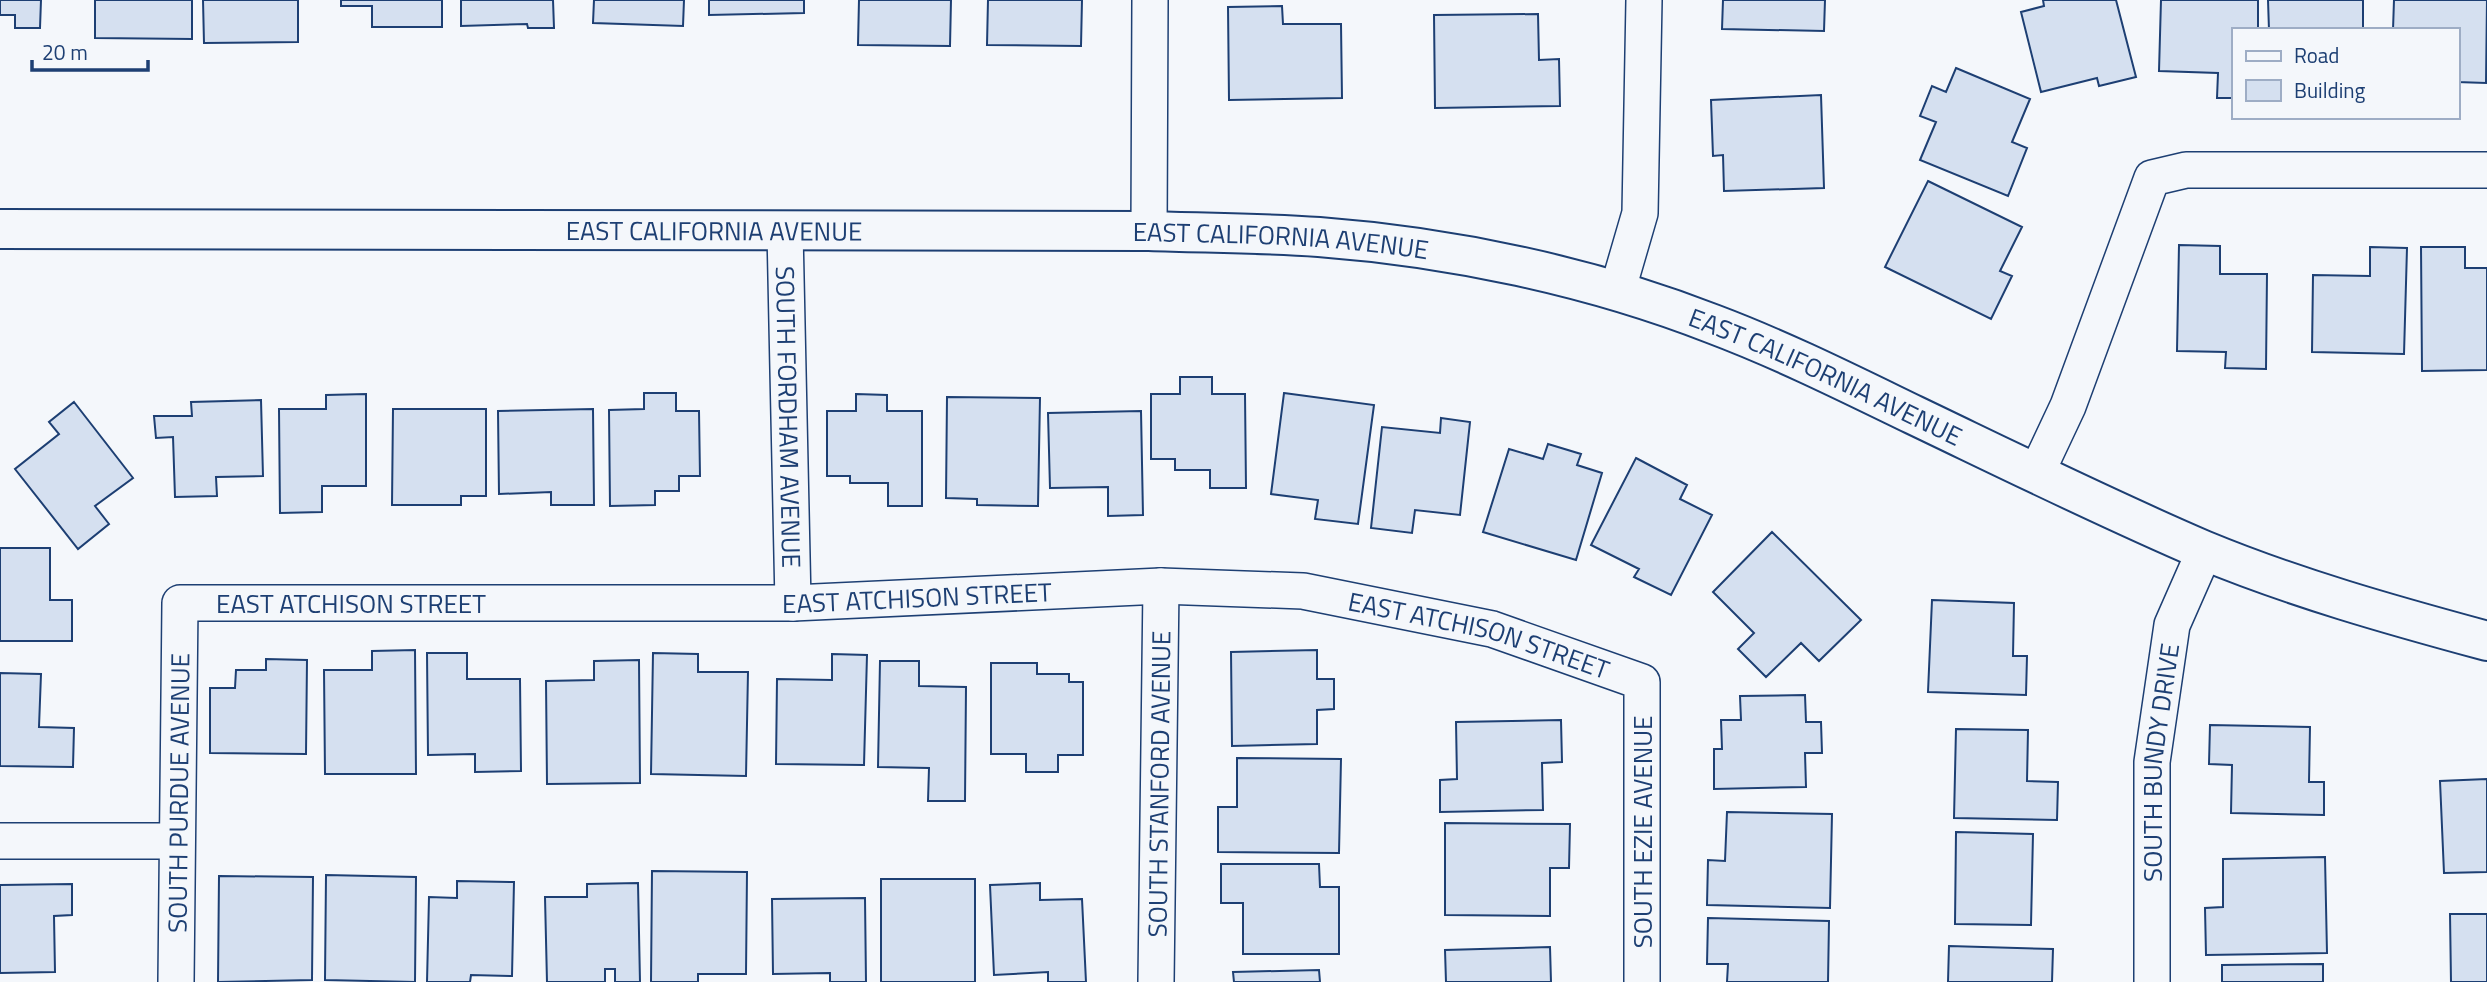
<svg xmlns="http://www.w3.org/2000/svg" width="2487" height="982" viewBox="0 0 2487 982" font-family="'Titillium Web',sans-serif">
  <style>
    .building { fill: #d5e0f0; stroke: #1d3f73; stroke-width: 2 }
    .lines { fill: none; stroke-linecap: round; stroke-linejoin: round }
    .minor-casing { stroke: #1d3f73; stroke-width: 38 }
    .tertiary-casing { stroke: #1d3f73; stroke-width: 42 }
    .minor { stroke: #f4f7fb; stroke-width: 35 }
    .tertiary { stroke: #f4f7fb; stroke-width: 38 }
    .labels { text-anchor: middle; dominant-baseline: central; stroke-width: 5; stroke-linejoin: round; paint-order: stroke }
    .street-label { font-size: 26px; fill: #1d3f73; stroke: #f4f7fb }
  </style>
  <rect width="100%" height="100%" fill="#f4f7fb"/>
  <!-- building -->
  <path class="building" d="M0,0h41l-1,28h-25v-13h-15z
    M95,0h97v39l-97,-1z
    M203,0h95v42l-94,1z
    M341,0h101v27h-70v-21h-31z
    M461,0h92l1,28h-26l-1,-4 -66,2z
    M594,0h90l-1,26 -90,-3z
    M709,0h95v13l-95,2z
    M859,0h92l-1,46 -92,-1z
    M988,0h94l-1,46 -94,-1z
    M1723,0h102l-1,31 -102,-2z
    M2043,0h73l20,77 -37,9 -2,-8 -56,14 -20,-80 23,-6z
    M2161,0h97v30h-25v68h-16l1,-25 -59,-2z
    M2268,0h95v30h-94z
    M2394,0h93l-1,83 -29,-1v-52h-64z
    M1282,6l1,18h58l1,74 -113,2 -1,-93z
    M1538,14l1,46 20,-1 1,47 -125,2 -1,-93z
    M1956,68l74,31 -18,43 15,6 -19,48 -88,-36 16,-38 -16,-6 12,-30 14,6z
    M1821,95l3,93 -100,3 -1,-36 -10,1 -2,-56z
    M1928,181l94,46 -22,44 12,5 -21,43 -106,-52z
    M2179,245l41,1v28h47l-1,95 -41,-1 1,-16 -49,-1z
    M2370,247l37,1 -3,106 -92,-2 1,-77 57,1z
    M2421,247h44v21h22v102l-65,1z
    M1180,377h32v17h33l1,94h-36v-18h-35v-11h-24v-65h29z
    M644,393h32v18h23l1,65h-21v15h-24v14l-45,1 -1,-96 35,-1z
    M1284,393l90,12 -16,119 -43,-5 3,-19 -47,-6z
    M366,394v92h-44v26l-42,1 -1,-104h47v-14z
    M856,394l31,1v16h35v95h-34v-23h-38v-7h-23v-65h29z
    M947,397l93,1 -2,108 -61,-1v-6l-31,-1z
    M261,400l2,76 -47,1 1,19 -42,1 -2,-60 -17,1 -2,-22h38l-1,-14z
    M74,402l59,76 -38,28 14,18 -31,25 -63,-80 44,-35 -10,-12z
    M393,409h93v87h-25v9h-69z
    M593,409l1,96h-43v-13l-52,2 -1,-83z
    M1141,411l2,104 -35,1v-29l-58,1 -2,-75z
    M1441,418l29,4 -10,93 -45,-5 -3,23 -41,-5 11,-101 58,6z
    M1548,444l33,10 -4,11 25,8 -26,87 -93,-28 26,-83 34,10z
    M1636,458l51,27 -7,14 32,16 -41,80 -37,-18 5,-8 -48,-24z
    M1772,532l89,88 -42,41 -18,-18 -35,34 -28,-28 16,-16 -41,-41z
    M0,548h50v52h22v41h-72z
    M1932,600l82,3 -1,53h14l-1,39 -98,-3z
    M415,650l1,124h-91l-1,-104h48v-19z
    M1317,650v29h17v30l-17,1v34l-85,2 -1,-94z
    M427,653h40v26h53l1,92 -46,1v-18l-47,1z
    M653,653l45,1v18h50l-2,104 -95,-2z
    M832,654l35,1 -3,110 -88,-1 1,-85 55,1z
    M266,659l41,1 -1,94 -96,-1v-65h25l1,-18h30z
    M639,660l1,123 -93,1 -1,-103 48,-1v-19z
    M880,661h39v25l47,1 -1,114h-37l1,-33 -51,-1z
    M991,663h46v11h32v8h14v73h-25v17h-32v-18h-35z
    M0,673l41,1 -2,53 35,1 -1,39 -73,-1z
    M1805,695l1,27h15l1,31h-17l1,34 -92,2v-40h8l-1,-29h20l-1,-24z
    M1561,720l1,42 -20,1 1,47 -103,2v-32l17,-1 -1,-57z
    M2210,725l100,2 -1,55h15v33l-93,-2 1,-48 -23,-1z
    M1956,729l72,1 -1,51 31,1 -1,38 -103,-2z
    M1237,758l104,1 -2,94 -121,-1v-45h19z
    M2487,779v93l-43,1 -4,-92z
    M1727,812l105,2 -2,94 -123,-3 1,-45 17,1z
    M1445,823l125,1 -1,44h-19v48l-105,-1z
    M1956,832l77,2 -2,91 -76,-1z
    M2325,857l2,96 -121,2 -1,-47 18,-1v-48z
    M1221,864h98l1,23h19v67h-96v-51h-22z
    M652,871l95,1 -1,102h-48v8h-47z
    M326,875l90,2 -1,105 -90,-2z
    M219,876l94,1 -1,103 -94,2z
    M881,879h94v103h-94z
    M457,881l57,1 -2,94 -41,-1 -1,7h-43l2,-85 28,1z
    M638,883l2,99h-25v-13h-10v13h-58l-2,-85h42v-13z
    M1040,883v17l42,-1 4,83h-38v-10l-54,3 -4,-90z
    M72,884v31l-18,1 1,56 -55,1v-88z
    M865,898l1,84h-36v-9l-57,1 -1,-75z
    M2450,914h37v68h-36z
    M1708,918l121,3 -1,61h-101l1,-18h-21z
    M1949,946l104,3 -1,33h-104z
    M1550,947l1,35h-105l-1,-32z
    M2323,964v18h-101v-17z
    M1319,970l1,12h-86l-1,-10z"/>
  <g class="lines">
    <defs>
      <g id="minor">
        <path id="s1" d="M785,231l8,372"/>
        <path d="M1149,231l1,-231"/>
        <path d="M1617,292l23,-79 4,-213"/>
        <path d="M2036,474l32,-68 84,-228 34,-8h301"/>
        <path d="M0,841h176"/>
        <path id="s2" d="M176,982l4,-379h613l368,-17 142,5 189,38 150,53v300"/>
        <path id="s3" d="M1156,982l5,-396"/>
        <path id="s4" d="M2152,982v-220l20,-137 33,-75"/>
      </g>
      <g id="tertiary">
        <path id="s5" d="M0,229l1149,2c57,2 114,2 170,6 132,10 271,39 394,87 69,26 135,59 201,91 96,46 191,93 289,135 92,38 188,65 284,91"/>
      </g>
    </defs>
    <!-- minor casing -->
    <use href="#minor" class="minor-casing"/>
    <!-- tertiary casing -->
    <use href="#tertiary" class="tertiary-casing"/>
    <!-- minor -->
    <use href="#minor" class="minor"/>
    <!-- tertiary -->
    <use href="#tertiary" class="tertiary"/>
  </g>
  <g class="labels">
    <!-- street labels -->
    <g class="street-label">
      <text stroke="none"><textPath href="#s5" startOffset="714">EAST CALIFORNIA AVENUE</textPath></text>
      <text stroke="none"><textPath href="#s5" startOffset="1281">EAST CALIFORNIA AVENUE</textPath></text>
      <text stroke="none"><textPath href="#s5" startOffset="1848">EAST CALIFORNIA AVENUE</textPath></text>
      <text stroke="none"><textPath href="#s1" startOffset="186">SOUTH FORDHAM AVENUE</textPath></text>
      <text stroke="none"><textPath href="#s2" startOffset="1116">EAST ATCHISON STREET</textPath></text>
      <text stroke="none"><textPath href="#s2" startOffset="550">EAST ATCHISON STREET</textPath></text>
      <text stroke="none"><textPath href="#s2" startOffset="1684">EAST ATCHISON STREET</textPath></text>
      <text stroke="none"><textPath href="#s4" startOffset="220">SOUTH BUNDY DRIVE</textPath></text>
      <text stroke="none"><textPath href="#s3" startOffset="198">SOUTH STANFORD AVENUE</textPath></text>
      <text stroke="none"><textPath href="#s2" startOffset="189">SOUTH PURDUE AVENUE</textPath></text>
      <text transform="translate(1642 832) rotate(-90)">SOUTH EZIE AVENUE</text>
    </g>
  </g>
  <!-- legend -->
  <rect x="2232" y="28" width="228" height="91" fill="#f4f7fb" stroke="#9eadc5" stroke-width="2"/>
  <rect x="2246" y="51" width="35" height="10" fill="#f4f7fb" stroke="#9eadc5" stroke-width="2"/>
  <text x="2294" y="63" font-size="21" fill="#1d3f73">Road</text>
  <rect x="2246" y="80" width="35" height="21" fill="#d5e0f0" stroke="#9eadc5" stroke-width="2"/>
  <text x="2294" y="98" font-size="21" fill="#1d3f73">Building</text>
  <!-- scale -->
  <path d="M32 60v10h116v-10" fill="none" stroke="#1d3f73" stroke-width="3.5"/>
  <text x="42" y="60" font-size="21" fill="#1d3f73" stroke="#f4f7fb" stroke-width="5" paint-order="stroke">20 m</text>
</svg>
